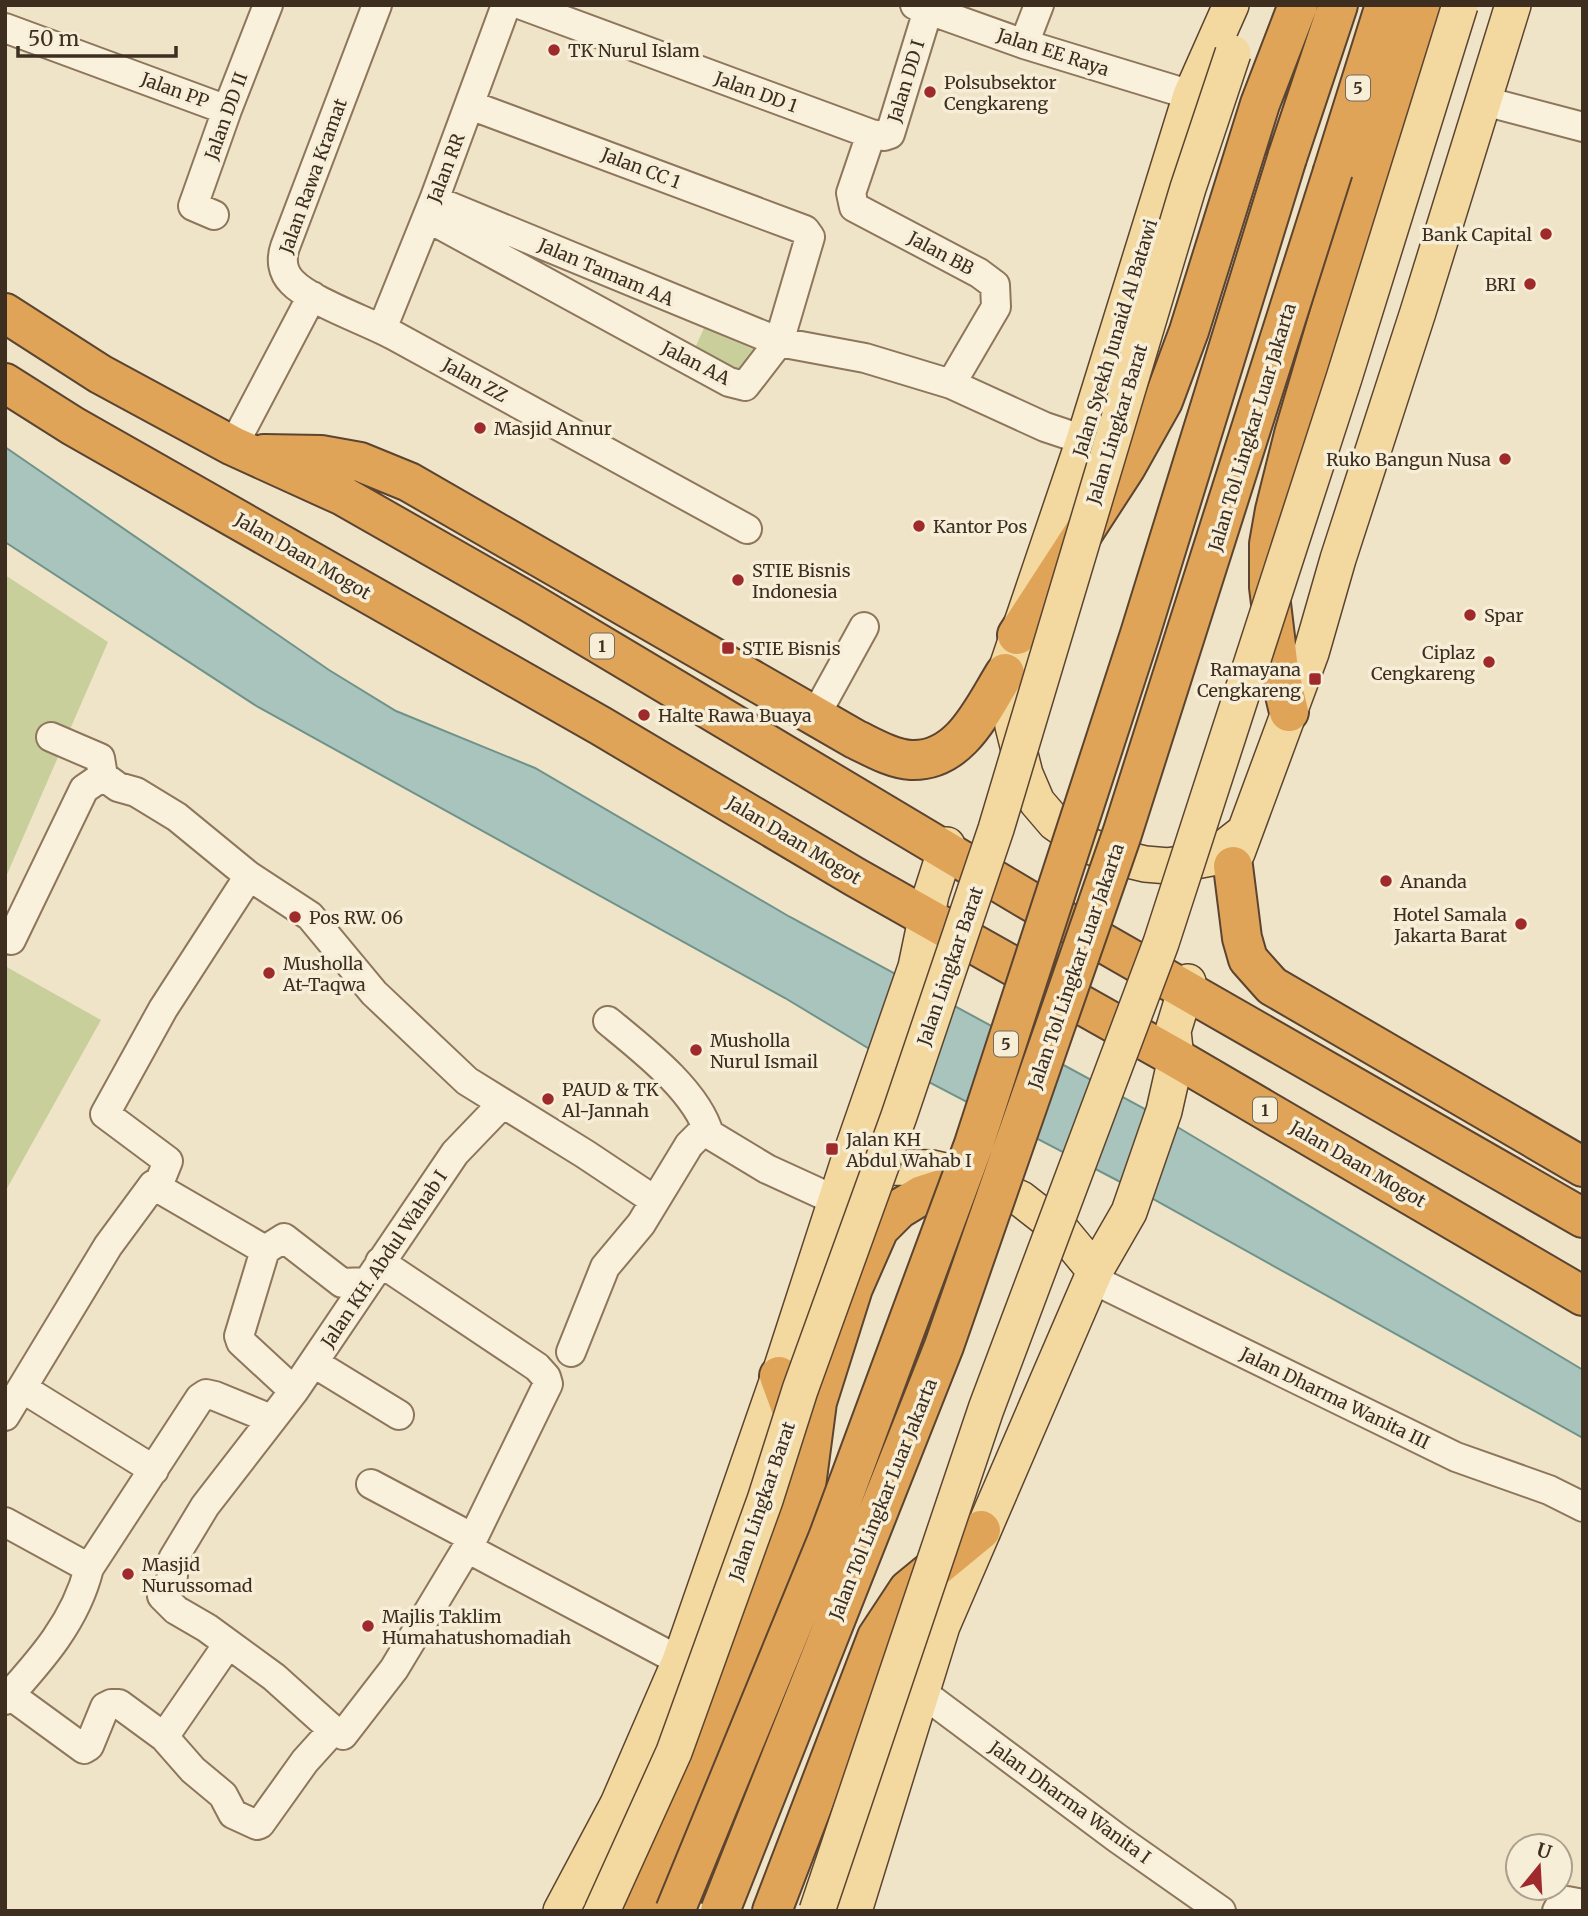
<svg xmlns="http://www.w3.org/2000/svg" width="1588" height="1916" viewBox="0 0 1588 1916" font-family="Merriweather,serif">
  <style>
    .green { fill: #c9cf9b }
    .water { fill: #a9c4bc; stroke: #6f938a; stroke-width: 2 }
    .lines { fill: none; stroke-linecap: round; stroke-linejoin: round }
    .minor-casing { stroke: #8d765c; stroke-width: 32 }
    .major-casing { stroke: #5b4430; stroke-width: 38 }
    .highway-casing { stroke: #5b4430; stroke-width: 42 }
    .minor { stroke: #faf1dc; stroke-width: 28 }
    .major { stroke: #f3d9a0; stroke-width: 35 }
    .highway { stroke: #e0a458; stroke-width: 38 }
    .major-bridge-casing { stroke: #5b4430; stroke-width: 38; stroke-linecap: butt }
    .highway-bridge-casing { stroke: #5b4430; stroke-width: 42; stroke-linecap: butt }
    .major-bridge { stroke: #f3d9a0; stroke-width: 35 }
    .highway-bridge { stroke: #e0a458; stroke-width: 38 }
    .poi-dot { fill: #9e2a2b; stroke: #f7eed8; stroke-width: 2.5 }
    .labels { text-anchor: middle; dominant-baseline: central; stroke-width: 7; stroke-linejoin: round; paint-order: stroke }
    .shield { fill: #f7eed8; stroke: #756857; stroke-width: 2 }
    .shield-label { font-size: 16px; font-weight: bold; fill: #3d2e20 }
    .poi-label { font-size: 18px; fill: #3d2e20; stroke: #f7eed8; text-anchor: start }
    .street-label { font-size: 18px; fill: #3d2e20; stroke: #f7eed8 }
  </style>
  <rect width="100%" height="100%" fill="#f0e4c8"/>
  <!-- green -->
  <path class="green" d="M704,328l60,26 -14,31 -60,-26z
    M5,575l103,67 -103,237z
    M5,966l96,54 -96,172z"/>
  <!-- water -->
  <path class="water" d="M5,447l324,223 67,41 139,57 255,149 379,205 414,248v68l-430,-239 -257,-134 -111,-67 -527,-291 -253,-165z"/>
  <g class="lines">
    <defs>
      <path id="minor" d="M377,5l-92,242c-4,12 -3,25 7,35 19,20 76,39 103,54 118,65 235,129 352,193
        M522,5l349,129 13,2 6,-2 38,-124
        M915,5l109,39 167,51
        M5,28l222,82
        M1024,44l15,-39
        M1484,101l99,26
        M871,134l-20,59 3,14 125,66 16,12 1,22 -45,77
        M434,200l345,142 86,16 86,26 94,43 39,13
        M214,215l-21,-9 34,-96 41,-105
        M428,218l301,164 16,4 34,-44 31,-105 -5,-7 -335,-125
        M382,329l52,-129 72,-195
        M233,446l79,-150
        M815,716l49,-89
        M51,737l49,21 3,18 15,11 18,5 41,25 72,59 61,40 64,77 93,88 118,73 69,46
        M11,940l73,-151 19,-13
        M608,1021c34,28 89,70 101,113
        M158,1186l10,-25 -63,-47 58,-105 86,-133
        M265,1250l-26,86 2,6 53,49
        M380,1262l157,105 9,10 2,7 -75,154 -79,131 -51,66 -10,-5 -59,-53 -67,-49 -31,-18 -14,-14 11,-20v-17l32,-53 89,-115 161,-238 47,-49
        M1092,1279l364,178 93,33 34,17
        M571,1352l34,-85 36,-43 48,-79 10,-10 10,-1 58,35 70,32
        M314,1363l85,52
        M22,1388l132,82
        M5,1416l103,-170 45,-61 112,65 19,-12 58,45 25,-1
        M371,1484l102,54
        M5,1522l84,46
        M467,1548l213,113
        M228,1644l-64,93 29,33 30,25 10,19 24,11 3,-1 45,-63 28,-31
        M920,1691l197,147 104,73
        M10,1695l74,54 5,-3 16,-39 6,-3h8l45,33
        M5,1700c36,-40 71,-79 84,-132l111,-170 6,-4 9,2 56,23
        M1557,1911l4,-7 6,-3 16,3"/>
      <path id="major" d="M1231,5l-40,90 -107,345 -79,233 8,53 12,48 12,28 18,21 30,21 35,14 25,6 24,2 42,-8 32,-25
        M1237,853l74,-200 27,-94 80,-247 95,-307
        M855,1175l33,-8 44,1 43,10 46,21 41,32 33,40
        M561,1911l57,-107 62,-143 99,-285 72,-222 65,-187 15,-72 16,-50
        M854,1911l88,-285 153,-355 34,-59 35,-101 12,-53 -3,-27 15,-49"/>
      <path id="highway" d="M1287,158l51,-153
        M1333,171l52,-166
        M5,313l95,61 133,72 110,50 186,106 501,299 553,317
        M5,383l68,43 528,300 254,151 321,181 407,238
        M264,454l57,1 39,7 49,20 446,257c17,8 37,20 56,21 50,2 72,-52 94,-87
        M1017,635l109,-168 37,-66 26,-70 71,-227 38,-99
        M1289,712l-10,-42 -10,-83v-43l6,-34 19,-76 116,-394 14,-35
        M1233,866l9,72 6,21 24,27 311,181
        M779,1376l22,60
        M640,1911l164,-410 13,-99 36,-114 26,-59 20,-20 23,-14 53,-17
        M772,1911l105,-274 31,-47 73,-60"/>
    </defs>
    <!-- minor casing -->
    <use href="#minor" class="minor-casing"/>
    <!-- major casing -->
    <use href="#major" class="major-casing"/>
    <!-- highway casing -->
    <use href="#highway" class="highway-casing"/>
    <!-- minor -->
    <use href="#minor" class="minor"/>
    <!-- major -->
    <use href="#major" class="major"/>
    <!-- highway -->
    <use href="#highway" class="highway"/>
    <defs>
      <path id="major-bridge" d="M602,1911l72,-159 91,-252 35,-110 99,-274 97,-287 192,-641 45,-135
        M817,1911l169,-502 175,-466 183,-565 116,-373"/>
      <path id="highway-bridge" d="M675,1911l153,-373 146,-394 166,-510 147,-476
        M720,1911l224,-565 178,-512 211,-663"/>
    </defs>
    <!-- major-bridge casing -->
    <use href="#major-bridge" class="major-bridge-casing"/>
    <!-- highway-bridge casing -->
    <use href="#highway-bridge" class="highway-bridge-casing"/>
    <!-- major-bridge -->
    <use href="#major-bridge" class="major-bridge"/>
    <!-- highway-bridge -->
    <use href="#highway-bridge" class="highway-bridge"/>
  </g>
  <!-- markers -->
  <g class="poi-dot">
    <circle cx="554" cy="50" r="7"/>
    <circle cx="930" cy="92" r="7"/>
    <circle cx="1546" cy="234" r="7"/>
    <circle cx="1530" cy="284" r="7"/>
    <circle cx="480" cy="428" r="7"/>
    <circle cx="1505" cy="459" r="7"/>
    <circle cx="919" cy="526" r="7"/>
    <circle cx="738" cy="580" r="7"/>
    <circle cx="1470" cy="615" r="7"/>
    <rect x="721" y="641" width="14" height="14" rx="3.5"/>
    <circle cx="1489" cy="662" r="7"/>
    <rect x="1308" y="672" width="14" height="14" rx="3.5"/>
    <circle cx="644" cy="715" r="7"/>
    <circle cx="1386" cy="881" r="7"/>
    <circle cx="295" cy="917" r="7"/>
    <circle cx="1521" cy="924" r="7"/>
    <circle cx="269" cy="973" r="7"/>
    <circle cx="696" cy="1050" r="7"/>
    <circle cx="548" cy="1099" r="7"/>
    <rect x="825" y="1142" width="14" height="14" rx="3.5"/>
    <circle cx="128" cy="1574" r="7"/>
    <circle cx="368" cy="1626" r="7"/>
  </g>
  <g class="labels">
    <!-- shield labels -->
    <g class="shield">
      <rect x="1346" y="75.5" width="24" height="25" rx="5"/>
      <rect x="590" y="633.5" width="24" height="25" rx="5"/>
      <rect x="994" y="1031.5" width="24" height="25" rx="5"/>
      <rect x="1253" y="1097.5" width="24" height="25" rx="5"/>
    </g>
    <g class="shield-label">
      <text x="1358" y="88">5</text>
      <text x="602" y="646">1</text>
      <text x="1006" y="1044">5</text>
      <text x="1265" y="1110">1</text>
    </g>
    <!-- poi labels -->
    <g class="poi-label">
      <text x="568" y="50">TK Nurul Islam</text>
      <text x="944" y="82">Polsubsektor<tspan x="944" dy="21">Cengkareng</tspan></text>
      <text x="1532" y="234" text-anchor="end">Bank Capital</text>
      <text x="1516" y="284" text-anchor="end">BRI</text>
      <text x="494" y="428">Masjid Annur</text>
      <text x="1491" y="459" text-anchor="end">Ruko Bangun Nusa</text>
      <text x="933" y="526">Kantor Pos</text>
      <text x="752" y="570">STIE Bisnis<tspan x="752" dy="21">Indonesia</tspan></text>
      <text x="1484" y="615">Spar</text>
      <text x="742" y="648">STIE Bisnis</text>
      <text x="1475" y="652" text-anchor="end">Ciplaz<tspan x="1475" dy="21">Cengkareng</tspan></text>
      <text x="1301" y="669" text-anchor="end">Ramayana<tspan x="1301" dy="21">Cengkareng</tspan></text>
      <text x="658" y="715">Halte Rawa Buaya</text>
      <text x="1400" y="881">Ananda</text>
      <text x="1507" y="914" text-anchor="end">Hotel Samala<tspan x="1507" dy="21">Jakarta Barat</tspan></text>
      <text x="309" y="917">Pos RW. 06</text>
      <text x="283" y="963">Musholla<tspan x="283" dy="21">At-Taqwa</tspan></text>
      <text x="710" y="1040">Musholla<tspan x="710" dy="21">Nurul Ismail</tspan></text>
      <text x="562" y="1089">PAUD &amp; TK<tspan x="562" dy="21">Al-Jannah</tspan></text>
      <text x="846" y="1139">Jalan KH<tspan x="846" dy="21">Abdul Wahab I</tspan></text>
      <text x="142" y="1564">Masjid<tspan x="142" dy="21">Nurussomad</tspan></text>
      <text x="382" y="1616">Majlis Taklim<tspan x="382" dy="21">Humahatushomadiah</tspan></text>
    </g>
    <!-- street labels -->
    <g class="street-label">
      <text transform="translate(1053 52) rotate(18)">Jalan EE Raya</text>
      <text transform="translate(906 81) rotate(-73)">Jalan DD I</text>
      <text transform="translate(175 90) rotate(20)">Jalan PP</text>
      <text transform="translate(756 92) rotate(20)">Jalan DD 1</text>
      <text transform="translate(226 116) rotate(-70)">Jalan DD II</text>
      <text transform="translate(446 168) rotate(-69)">Jalan RR</text>
      <text transform="translate(641 168) rotate(21)">Jalan CC 1</text>
      <text transform="translate(313 176) rotate(-70)">Jalan Rawa Kramat</text>
      <text transform="translate(941 253) rotate(28)">Jalan BB</text>
      <text transform="translate(606 272) rotate(23)">Jalan Tamam AA</text>
      <text transform="translate(1115 338) rotate(-73)">Jalan Syekh Junaid Al Batawi</text>
      <text transform="translate(696 363) rotate(27)">Jalan AA</text>
      <text transform="translate(475 380) rotate(29)">Jalan ZZ</text>
      <text transform="translate(1117 424) rotate(-73)">Jalan Lingkar Barat</text>
      <text transform="translate(1252 427) rotate(-73)">Jalan Tol Lingkar Luar Jakarta</text>
      <text transform="translate(303 556) rotate(30)">Jalan Daan Mogot</text>
      <text transform="translate(794 840) rotate(31)">Jalan Daan Mogot</text>
      <text transform="translate(950 966) rotate(-71)">Jalan Lingkar Barat</text>
      <text transform="translate(1076 966) rotate(-71)">Jalan Tol Lingkar Luar Jakarta</text>
      <text transform="translate(1358 1164) rotate(30)">Jalan Daan Mogot</text>
      <text transform="translate(384 1259) rotate(-56)">Jalan KH. Abdul Wahab I</text>
      <text transform="translate(1335 1398) rotate(26)">Jalan Dharma Wanita III</text>
      <text transform="translate(883 1499) rotate(-68)">Jalan Tol Lingkar Luar Jakarta</text>
      <text transform="translate(762 1501) rotate(-71)">Jalan Lingkar Barat</text>
      <text transform="translate(1070 1802) rotate(36)">Jalan Dharma Wanita I</text>
    </g>
  </g>
  <!-- border -->
  <rect width="1588" height="1916" fill="none" stroke="#3d2e20" stroke-width="14"/>
  <!-- north arrow -->
  <g transform="translate(1539 1867) rotate(18)"><circle r="33" fill="#f7eed8" stroke="#ada18e" stroke-width="2"/>
  <path d="M0-5L12 26L0 18L-12 26Z" fill="#9e2a2b"/>
  <text y="-10" font-size="19" font-weight="bold" text-anchor="middle" fill="#3d2e20">U</text>
  </g>
  <!-- scale -->
  <path d="M18 46v10h158v-10" fill="none" stroke="#3d2e20" stroke-width="3.5"/>
  <text x="28" y="46" font-size="21" fill="#3d2e20" stroke="#f7eed8" stroke-width="5" paint-order="stroke">50 m</text>
</svg>
